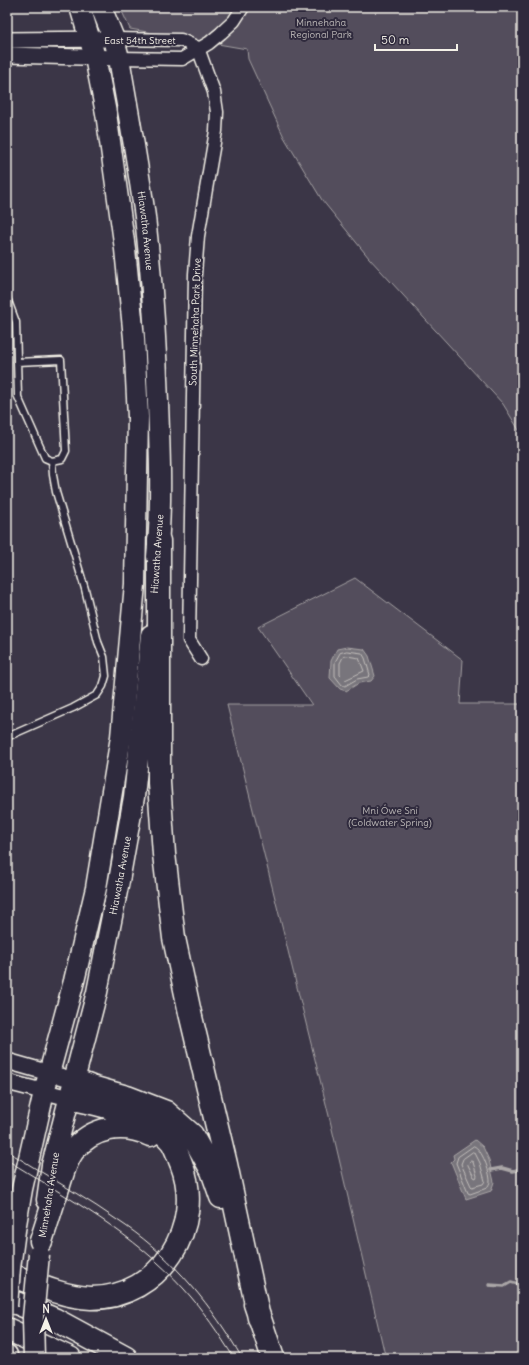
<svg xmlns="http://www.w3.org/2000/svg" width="529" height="1365" viewBox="0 0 529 1365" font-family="Delius,sans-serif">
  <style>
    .green { fill: #534e5c; stroke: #a4a0a2 }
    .water { fill: #78747b; stroke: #aaa6a7 }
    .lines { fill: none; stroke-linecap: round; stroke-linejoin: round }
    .shore { stroke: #c2bfbc; stroke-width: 1 }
    .stream { stroke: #aaa6a7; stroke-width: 3.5 }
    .service-casing { stroke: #f4f1e8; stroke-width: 9 }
    .minor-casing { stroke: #f4f1e8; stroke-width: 15 }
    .tertiary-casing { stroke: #f4f1e8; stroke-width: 18 }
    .trunk-casing { stroke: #f4f1e8; stroke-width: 23 }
    .motorway-casing { stroke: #f4f1e8; stroke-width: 25 }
    .service { stroke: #2f2a3d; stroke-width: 6 }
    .minor { stroke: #2f2a3d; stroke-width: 12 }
    .tertiary { stroke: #2f2a3d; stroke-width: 15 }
    .trunk { stroke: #2f2a3d; stroke-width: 20 }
    .motorway { stroke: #2f2a3d; stroke-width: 22 }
    .tram { stroke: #f4f1e8; stroke-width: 1 }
    .trunk-bridge-casing { stroke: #f4f1e8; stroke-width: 23; stroke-linecap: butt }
    .trunk-bridge { stroke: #2f2a3d; stroke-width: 20 }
    .labels { text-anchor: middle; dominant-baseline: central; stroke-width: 4; stroke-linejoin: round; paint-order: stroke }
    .park-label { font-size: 10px; fill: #bcb8b7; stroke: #2f2a3d }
    .street-label { font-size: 10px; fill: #f4f1e8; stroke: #2f2a3d }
  </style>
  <rect width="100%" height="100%" fill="#3b3647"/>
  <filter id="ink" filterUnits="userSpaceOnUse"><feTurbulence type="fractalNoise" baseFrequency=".025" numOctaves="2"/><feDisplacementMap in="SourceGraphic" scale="8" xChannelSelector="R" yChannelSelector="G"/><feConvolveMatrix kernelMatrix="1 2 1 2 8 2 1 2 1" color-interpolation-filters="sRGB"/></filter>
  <g filter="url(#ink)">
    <!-- green -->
    <path class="green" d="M120,7h402v428l-19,-31 -134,-146 -47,-58 -38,-63 -36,-78 -1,-10 -117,-20z
      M355,578l108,82 -3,44h62v654h-135l-3,-7 -55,-235 -102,-411h85l-54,-78z"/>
    <!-- water -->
    <path class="water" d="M347,647l17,2 5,7 6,20 -4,5 -12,2 -13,8 -6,-2 -10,-11 1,-17 6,-12z
      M475,1140l8,7 6,13 5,22 -3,9 -25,8 -15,-37 3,-3 -1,-4z"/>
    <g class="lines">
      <!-- shore -->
      <path class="shore" d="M347,651l15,2 3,5 5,17 -2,2 -11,2 -12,7 -3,-1 -7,-9v-14l5,-9z
        M347,656l12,2 5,13 -19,9 -5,-5v-12l3,-6z
        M474,1146c8,3 16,26 16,35 0,2 -2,5 -3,7l-17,6 -2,-1 -12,-30 2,-6z
        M473,1152l2,1 5,10 5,18 -2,3 -11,3 -1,-1 -10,-22 2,-5z
        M471,1161l2,1 4,14 -1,2 -2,-1 -6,-12z"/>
      <!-- stream -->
      <path class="stream" d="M519,740l3,-3
        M491,1170l11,-2 11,3 9,-2
        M489,1285l15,1 7,-4 7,2 4,-4"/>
      <defs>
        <path id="service" d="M7,298l9,24 2,75 27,61 7,3 10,-2 4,-8 -5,-91 -44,2
          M7,737l66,-29 24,-13 6,-9 3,-10 -2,-19 -6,-15 -13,-53 -29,-97 -3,-17 -1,-14"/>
        <path id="minor" d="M114,39l67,1 17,8
          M198,48l16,44 3,20 -1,19 -18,105 -3,38 -6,366 12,19
          M119,58l63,1 27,-16 12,-10 13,-12 9,-14"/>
        <path id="tertiary" d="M7,40l107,-1
          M7,55l112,3
          M7,1061l67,19
          M7,1082l62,16"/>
        <g id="trunk">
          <path id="s1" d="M101,7l13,32 5,19c9,53 19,106 26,159 7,62 11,124 13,186 2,51 4,103 -1,154"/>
          <path id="s2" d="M47,1200l5,-35 45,-173 22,-111 15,-84 17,-162"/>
          <path d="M15,1230l7,-41 22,-97 30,-111 22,-93 25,-151 14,-153 3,-167 -4,-79 -9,-89 -19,-136 -11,-56 -15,-50"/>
          <path d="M7,1355v3"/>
        </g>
        <path id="motorway" d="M159,541v242l5,71 10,84 16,75 36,151 33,154
          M74,1080l18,7 35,10 39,15 26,23 20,36 9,26
          M41,1241c6,-18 11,-35 17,-53 4,-12 7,-26 15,-37 19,-24 50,-29 77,-16
          M7,1273c26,10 55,24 84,25 69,0 115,-72 90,-135 -3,-7 -6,-17 -10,-22 -23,-27 -69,-36 -102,-43
          M7,1299l47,20 72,39
          M255,1304l18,54
          M7,1329l63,29"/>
      </defs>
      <!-- service casing -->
      <use href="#service" class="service-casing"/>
      <!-- minor casing -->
      <use href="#minor" class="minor-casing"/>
      <!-- tertiary casing -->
      <use href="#tertiary" class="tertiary-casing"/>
      <!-- trunk casing -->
      <use href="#trunk" class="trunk-casing"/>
      <!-- motorway casing -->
      <use href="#motorway" class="motorway-casing"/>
      <!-- service -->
      <use href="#service" class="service"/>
      <!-- minor -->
      <use href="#minor" class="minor"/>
      <!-- tertiary -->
      <use href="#tertiary" class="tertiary"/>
      <!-- trunk -->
      <use href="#trunk" class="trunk"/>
      <!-- motorway -->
      <use href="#motorway" class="motorway"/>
      <!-- tram -->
      <path class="tram" d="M7,1151c40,25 81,48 119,75 48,33 87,81 116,132
        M7,1160c61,38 128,74 177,129 19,21 35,45 50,69"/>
      <defs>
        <path id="trunk-bridge" d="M7,1306l3,-38 5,-38
          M34,1358l-1,-40 6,-64"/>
      </defs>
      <!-- trunk-bridge casing -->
      <use href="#trunk-bridge" class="trunk-bridge-casing"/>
      <!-- trunk-bridge -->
      <use href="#trunk-bridge" class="trunk-bridge"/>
    </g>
  </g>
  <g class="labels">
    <!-- park labels -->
    <g class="park-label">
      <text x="321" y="22">Minnehaha<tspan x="321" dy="12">Regional Park</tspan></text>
      <text x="390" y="810">Mní Ówe Sní<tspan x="390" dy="12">(Coldwater Spring)</tspan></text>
    </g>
    <!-- street labels -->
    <g class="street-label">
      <text x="140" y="40">East 54th Street</text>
      <text stroke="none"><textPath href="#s1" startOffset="229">Hiawatha Avenue</textPath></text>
      <text transform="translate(195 322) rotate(-88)">South Minnehaha Park Drive</text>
      <text transform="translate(157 554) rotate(-86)">Hiawatha Avenue</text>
      <text stroke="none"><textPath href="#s2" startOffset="333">Hiawatha Avenue</textPath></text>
      <text transform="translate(49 1195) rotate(-81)">Minnehaha Avenue</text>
    </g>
  </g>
  <!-- margin -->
  <rect width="529" height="1365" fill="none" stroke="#2f2a3d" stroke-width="24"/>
  <rect x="12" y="12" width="505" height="1341" fill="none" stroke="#f4f1e8" stroke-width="1.5" filter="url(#ink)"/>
  <!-- north arrow -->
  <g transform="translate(46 1319)" stroke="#2f2a3d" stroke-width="3" paint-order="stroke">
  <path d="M0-3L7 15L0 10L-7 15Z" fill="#f4f1e8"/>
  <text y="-6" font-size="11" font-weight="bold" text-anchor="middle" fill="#f4f1e8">N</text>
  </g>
  <!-- scale -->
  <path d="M375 44v6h82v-6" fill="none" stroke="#f4f1e8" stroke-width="2"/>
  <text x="381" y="44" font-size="12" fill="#f4f1e8" stroke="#2f2a3d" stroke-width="3" paint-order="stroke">50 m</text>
</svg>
